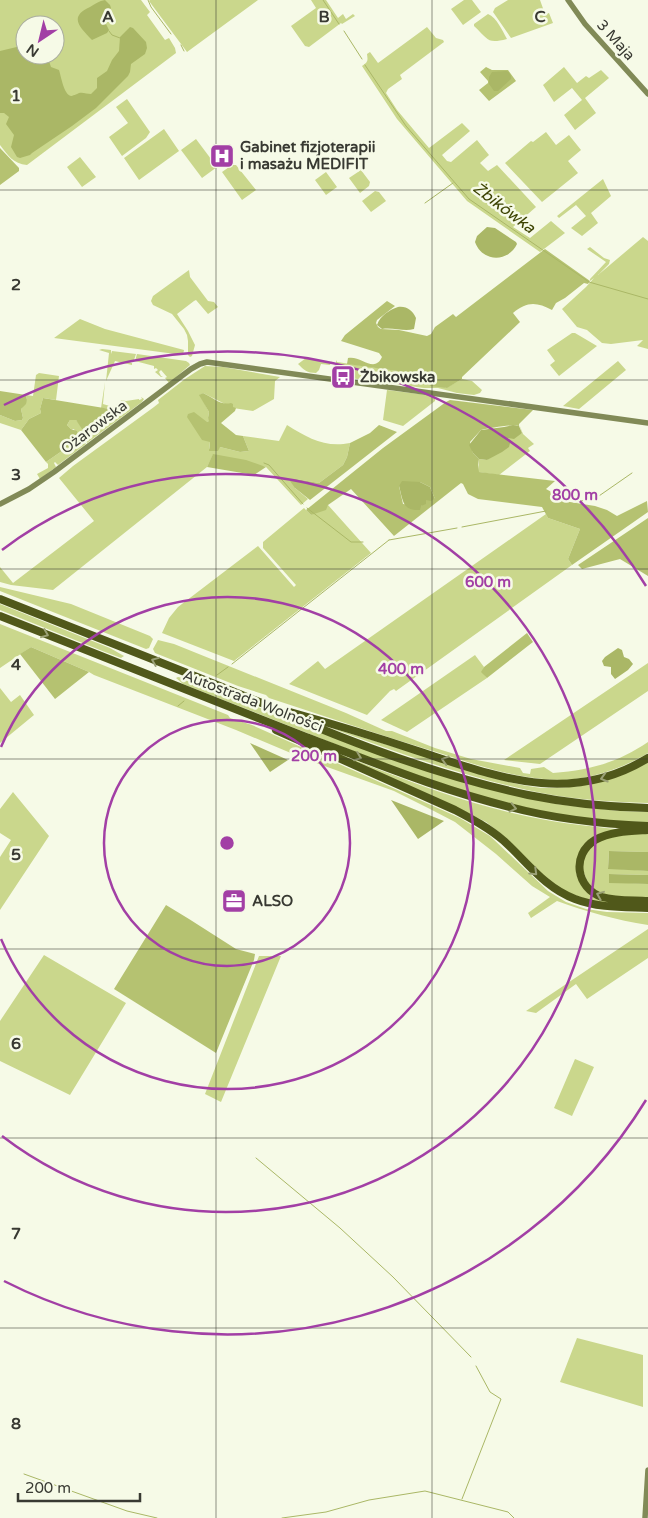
<svg xmlns="http://www.w3.org/2000/svg" width="648" height="1518" viewBox="0 0 648 1518" font-family="'Varela Round',sans-serif">
  <style>
    .green { fill: #cad78c; fill-rule: evenodd }
    .forest { fill: #b5c271; fill-rule: evenodd }
    .water { fill: #aab766 }
    .lines { fill: none; stroke-linecap: round; stroke-linejoin: round }
    .stream { stroke: #aab766; stroke-width: 1 }
    .secondary { stroke: #818a57; stroke-width: 5.5 }
    .highway { stroke: #50581a; stroke-width: 8 }
    .oneway { stroke: #9ba176 }
    .grid { fill: none; stroke: #383932; stroke-width: 1; stroke-opacity: 0.55 }
    .ring { fill: none; stroke: #a23fa5; stroke-width: 2.5 }
    .labels { text-anchor: middle; dominant-baseline: central; stroke-width: 5; stroke-linejoin: round; paint-order: stroke }
    .street-label { font-size: 15px; fill: #383932; stroke: #f6fae7 }
    .poi-label { font-size: 15px; font-weight: bold; fill: #383932; stroke: #f6fae7; text-anchor: start }
    .water-label { font-size: 16px; font-style: italic; fill: #3d4403; stroke: #f6fae7 }
    .grid-label { font-size: 16px; text-anchor: middle; font-weight: bold; fill: #383932; stroke: #f6fae7; stroke-width: 5; stroke-linejoin: round; paint-order: stroke }
    .centre { fill: #a23fa5; stroke: #f6fae7; stroke-width: 2.5 }
    .ring-label { font-size: 15px; text-anchor: middle; font-weight: bold; fill: #a23fa5; stroke: #f6fae7; stroke-width: 5; stroke-linejoin: round; paint-order: stroke }
  </style>
  <rect width="100%" height="100%" fill="#f6fae7"/>
  <!-- green -->
  <path class="green" d="M0,0h141l9,12 -3,3 18,25 4,-2 6,10 1,5 -149,112c-14,-1 -19,-10 -27,-20zM25,25h30v30h-30z
    M150,0h108l-71,52 -38,-51z
    M311,0h15l12,18 5,-4 3,5 7,-5 2,2 -13,8 -1,-1 -32,24 -4,-1 -14,-20 25,-18z
    M464,0h8l9,12 -18,13 -12,-16z
    M508,0h32l5,14 4,-1 4,10 -42,15 -18,-26 2,-4z
    M488,14c9,4 14,16 19,25 -20,5 -18,1 -33,-13v-2z
    M427,27l9,11 7,2 1,2 -44,33 2,4 -14,10 -2,4 11,17 32,38 33,-25 8,8 -28,24 5,6 4,1 26,-22 12,15 -9,8 8,8 9,-6 39,42 -23,20 17,11 21,-17 14,12 -25,19 -73,-51 -70,-82 -35,-53c6,-4 6,-5 5,-12l3,-2 8,11z
    M564,67l13,16 9,-7 3,2 12,-8 8,8 -24,20 11,15 -21,17 -11,-15 18,-15 -10,-12 -18,14 -11,-17z
    M127,99l23,33 -4,6 -24,18 -13,-19 19,-14 -12,-16z
    M164,129l15,22 -40,29 -15,-22z
    M546,132l10,13 13,-10 12,15 -13,11 10,12 -36,29 -37,-39 26,-22 2,1z
    M196,139l21,28 -15,11 -21,-28z
    M80,157l16,20 -14,10 -15,-20z
    M232,165h4l20,25 -14,10 -20,-28z
    M361,170l9,12 -1,4 -9,7 -11,-15z
    M326,172l11,15 -11,8 -11,-15z
    M603,179l8,17 -20,17 7,10 -16,13 -11,-8 15,-12 -10,-11 -17,13 -2,-2z
    M375,191l4,1 7,9 -15,11 -9,-11z
    M643,237l5,4v108l-11,-3 6,-6 -32,4 -9,-1 -15,-13 -10,-3 -15,-18 24,-22 8,-9 -4,3v-2l16,-17 -19,-13 3,-2 14,11 6,2 -1,4 -11,11z
    M189,270l1,7 18,24 6,1 4,5 -10,7 -12,-14 -2,1 -17,13 11,17 7,14 -3,11 -2,1 -2,-2v-14l-1,-6 -3,-6 -12,-15 -19,-9 -2,-4 2,-5z
    M80,319l25,10 79,21 -1,5 -129,-17z
    M572,333h3l22,13 -38,30 -9,-11 5,-4 -8,-11z
    M102,349l9,1v4l1,-3 24,3 -2,6h-4l-1,2 3,1v2l-17,-4 -9,20 3,-28 -10,-3z
    M137,354l49,7 3,2 1,2 -21,18 -4,-5 2,-1 -6,-7 -2,2 2,4h2l-2,1 -6,-5 3,-2 -2,-2 -2,1v-3l-19,-5z
    M306,358l25,4 1,-2 -2,5 -9,-1 -2,6 -3,3c-9,0 -12,-3 -18,-9z
    M336,360l1,2 89,13 20,13 16,-9 10,2 10,9 -2,3 -6,2 -17,-2 -19,-5h-14l-74,-10 2,-9 -14,-1 1,-4h-3z
    M618,361l8,9 -47,39 -16,-3z
    M205,366l18,1 57,10 -5,4 -1,18 -21,12 -20,-3 -30,-15 -3,2 9,17 -1,6 2,3 -3,1 3,20 -1,7 11,-2 20,5 9,-1 -6,-15 36,5 8,-16c21,13 38,23 63,18l-3,14 -4,8 -24,18 -23,-4 -1,9 13,11 -7,6 -35,-38 -53,-12 -6,12 -154,123 -42,-5 -11,-3v-15l13,16 81,-62 -35,-43 14,-12 81,-59 5,-4 -1,-3 27,-21z
    M39,373l20,3 -3,24 -13,-2 -3,11 1,4 -12,6 -8,11 -21,-7v-8l15,6 7,-1 1,-2 -2,-9 6,-9 -1,-5 7,1 3,-21z
    M105,382l-2,22 10,3 7,-4 1,-3 5,1 13,-2v1l3,-1 -1,-2 3,2 -2,3 -55,41 -3,-5 -2,1 4,5 -28,21 -3,-3 -1,1 2,4 -16,12 -3,-5 11,-6v-4l-2,-2 29,-20 3,-4 -4,-9h-3l-4,-4 3,-5h6l9,10h3l22,-17v-4l-9,-1z
    M387,390l48,6v5l-32,25 -20,-6z
    M519,424l4,10 11,10 -6,4 2,3 -31,24 -21,-3 1,-13 8,1 20,-22 15,-5z
    M328,505l43,48 -137,108 -72,-28 7,-15 9,-11 80,-61 36,41 2,-2 -33,-37v-6l41,-34 7,7z
    M546,514l2,4 32,11 -12,30 4,6 -176,126 -2,-2 -4,2 -23,24 -78,-31 29,-23 7,8z
    M0,587l71,17 79,32 3,3 -4,9 -3,1 -146,-58z
    M0,604l110,44 14,8 -3,2 -16,-6 -105,-42z
    M0,624l228,91 2,3 22,7 208,93 30,18 58,55 18,11 20,7 21,3 41,1v12c-32,-5 -61,-13 -91,-24l-26,17 -3,-5 22,-16 -18,-11 -36,-32 -41,-32 -25,-13 -36,-18 -89,-32 -69,-29 -142,-55 -5,-3 -58,-25 -31,21z
    M158,640l16,4 172,69 40,18h6l43,17 36,11 49,9 3,5 7,1 1,-5 13,-2 9,6c37,-3 64,-10 95,-31v11c-25,15 -56,26 -86,27 -44,0 -85,-15 -126,-28 -56,-17 -111,-36 -167,-54l-3,-3 -28,-9 -83,-33 -2,-4z
    M475,655l9,12 -2,5 5,6 -80,54 -26,-12z
    M648,663v28l-108,73 -36,-4z
    M178,677l10,2 157,63 211,62 63,7 29,1v10c-109,1 -213,-39 -313,-78 -51,-20 -101,-40 -152,-60l-7,-6z
    M0,688l11,14 9,-7 14,20 -34,28z
    M328,727c42,12 83,25 125,38 30,9 69,24 100,23 34,0 67,-10 95,-27v42c-40,-1 -82,-4 -121,-13 -68,-15 -134,-39 -199,-63z
    M329,750c71,28 142,57 217,70 27,5 53,7 80,10l-28,5 -22,34 1,7 5,10 5,6 8,5 53,8 -41,-2 -14,-2 -13,-4 -16,-6 -15,-10 -49,-48 -14,-11 -28,-14z
    M13,792l36,44 -49,74v-53l11,-17 -11,-7v-24z
    M648,833v19l-39,-1 -1,17 40,3v4l-38,-1 -1,8 39,2v14c-16,-1 -36,1 -50,-6 -9,-5 -12,-13 -15,-22 -2,-6 0,-9 2,-15 8,-21 44,-20 63,-22z
    M648,929v29l-61,41 -11,-15 -40,29 -10,-2z
    M44,955l82,48 -56,92 -70,-34v-40z
    M259,956h22l-60,146 -16,-8z
    M575,1059l19,8 -22,49 -18,-8z
    M577,1338l66,17v52l-83,-25z"/>
  <!-- forest -->
  <path class="forest" d="M486,67l6,3h16l8,11 -27,20 -10,-11 9,-7v-2l-8,-9z
    M0,148l19,20v3l-19,14z
    M545,249l45,32 -2,3 -4,-1 -19,15 -9,5 -4,7c-15,-8 -25,-9 -39,3l7,9 -58,55v2l-15,9 -17,-2 -4,-11 -79,-11 1,-6c13,-3 26,16 34,-1l-3,-4 -38,-12 4,-6 42,-34 8,5 -18,14 -1,3 2,4 3,2 18,1 28,6 4,-2 4,-7 18,-13 3,3z
    M0,391l26,4 1,5 -1,4 -5,5 2,9 -1,2 -7,1 -15,-6z
    M203,393c9,4 18,13 28,10l2,1v3l3,1 -1,3 -14,12 15,12 7,1 6,15 -9,1 -20,-5 -2,4h-9l1,-9 -8,-2 -15,-23 1,-3 6,-2 13,10 2,-1 -1,-3 1,-6 -10,-17z
    M43,398l67,11v4l-22,17 -6,-1 -6,-9h-6l-3,5 4,4 6,2 1,7 -3,4 -29,20 -25,-32 8,-11 12,-6 -1,-4z
    M450,400l83,10 -14,14v2c-7,-2 -29,2 -38,4l-11,12 3,11 6,6 -1,6 1,7 76,9 -9,8 24,13 25,4 12,4 10,6 30,-15 1,11 -76,53 -4,-6 12,-30 -32,-11 -6,-11 -64,-8 -10,-5 -5,-10 -2,-1 -67,53 -43,-47 -23,16 -2,5 -15,5 -5,-5 77,-62 63,-46zM420,482l10,5 5,12 -9,1 -5,6 -18,-2 -4,-18z
    M379,425l18,7 -87,68 -15,-12 -5,-7 6,-2 23,4 24,-18 4,-8 3,-14 20,-10z
    M213,454l33,6 20,7 -12,8 -47,-8z
    M648,518v58l-28,-17 -38,10 -4,-4z
    M527,633l6,9 -46,36 -6,-6 3,-5z
    M31,647l58,25 -34,27 -35,-45z
    M166,905l23,14 47,30 19,5 -1,6 -38,93 -102,-64z"/>
  <!-- water -->
  <path class="water" d="M105,0l5,5 1,3 -8,10 6,12 -2,3 -15,7c-12,-13 -24,-23 -2,-33 5,-3 9,-6 15,-7z
    M130,27l3,1 13,14 1,6 -2,6 -14,10 -1,8 -2,4 -32,32 -24,18 -40,27 -2,2 -10,3 -3,-1 -6,-10 3,-12 -8,-11 3,-7 -5,-4h-4v-62l25,-6v10h22l4,12 8,3c2,6 5,25 12,26 1,0 6,-2 8,-3 4,-1 8,1 12,1l6,-6v-10l10,-7 5,-11 7,-9 1,-14z
    M506,71c3,0 6,5 5,8l-13,12h-4l-5,-7v-7l3,-5z
    M487,227l8,1 21,14 1,2c-9,19 -35,18 -42,-2l2,-6z
    M398,307c9,-1 14,3 18,11l-2,11c-10,3 -21,-2 -32,0l-5,-4c3,-9 12,-15 21,-18z
    M513,425l6,1 3,7 -8,6 -6,-1 2,5 -1,4 -7,5 -15,8 -8,-1 -6,-6 -4,-8 12,-15 23,-3z
    M402,481l18,1 10,5 5,12 -4,2 -5,-1v4l-5,2 -1,4c-18,1 -17,-10 -21,-24z
    M618,648l4,2 2,7 5,2 4,5 -5,6 -13,9 -4,-5v-7l-7,-1 -2,-5 3,-4z
    M250,743l38,17 -18,12z
    M391,800l53,21 -26,18z
    M609,851l39,1v19l-40,-2z
    M609,874l39,1v9l-39,-1z"/>
  <g class="lines">
    <!-- stream -->
    <path class="stream" d="M148,0l3,7 20,27
      M323,0l16,24
      M109,31l3,4 8,3
      M344,31l18,28
      M181,45l3,6
      M365,65l41,61 63,73 120,83 59,17
      M425,203l28,-20
      M264,463l5,2 34,39
      M576,502l20,-4 36,-25
      M307,508l44,34h12
      M462,527l84,-16
      M389,540l68,-12
      M232,664l157,-124
      M217,675l11,-8
      M178,706l6,-5
      M256,1158l84,70 53,49 78,80
      M24,1474l103,37 30,7
      M462,1499l39,-100 -11,-7 -14,-26
      M282,1518l44,-6 43,-12 56,-9 83,21 6,6"/>
    <!-- secondary -->
    <path class="secondary" d="M568,0l17,24 63,70
      M0,504l29,-15 25,-17 137,-103 9,-5 7,-2 441,61
      M645,1518l3,-48"/>
    <!-- highway -->
    <path class="highway" d="M0,599c88,35 176,69 264,105 15,6 29,14 45,20 70,29 144,55 219,71 39,8 80,12 120,13
      M0,616c102,40 204,81 306,121 67,25 134,53 204,70 45,12 91,17 138,19
      M290,712c43,12 86,25 128,39 80,26 151,55 230,7
      M276,730l179,80c17,9 34,18 49,31 23,21 41,47 71,58 23,9 49,8 73,9
      M648,830c-17,1 -37,1 -53,10 -24,15 -19,48 7,57 14,4 31,3 46,4"/>
  </g>
  <!-- one-way arrows -->
  <defs><path id="oneway-chevron" d="M-2-3.5L2.5 0L-2 3.5" fill="none" stroke-width="1.6" stroke-linecap="round" stroke-linejoin="round" transform="scale(1.25)"/></defs>
  <g class="oneway">
    <use href="#oneway-chevron" transform="translate(45 634) rotate(22)"/>
    <use href="#oneway-chevron" transform="translate(155 661) rotate(-158)"/>
    <use href="#oneway-chevron" transform="translate(358 757) rotate(21)"/>
    <use href="#oneway-chevron" transform="translate(445 760) rotate(-163)"/>
    <use href="#oneway-chevron" transform="translate(604 778) rotate(164)"/>
    <use href="#oneway-chevron" transform="translate(513 808) rotate(13)"/>
    <use href="#oneway-chevron" transform="translate(534 872) rotate(44)"/>
    <use href="#oneway-chevron" transform="translate(600 895) rotate(-158)"/>
  </g>
  <!-- grid -->
  <path class="grid" d="M216,0v1518M432,0v1518M0,190h648M0,380h648M0,569h648M0,759h648M0,949h648M0,1138h648M0,1328h648"/>
  <!-- distance rings -->
  <g class="ring">
    <circle cx="227" cy="843" r="123"/>
    <path d="M1 747A246 246 0 1 1 1 939"/>
    <path d="M2 550A369 369 0 1 1 2 1136"/>
    <path d="M646 1100A492 492 0 0 1 4 1281M4 405A492 492 0 0 1 646 586"/>
  </g>
  <!-- icons -->
  <defs>
    <symbol id="hospital-square" viewBox="-11 -11 22 22"><rect x="-9" y="-9" width="18" height="18" rx="4" fill="#a23fa5" stroke="#f6fae7"/><path d="M-5-5h3v3.5h4V-5h3V5h-3V1.5h-4V5h-3Z" fill="#fff"/></symbol>
    <symbol id="bus-square" viewBox="-11 -11 22 22"><rect x="-9" y="-9" width="18" height="18" rx="4" fill="#a23fa5" stroke="#f6fae7"/><path d="M-5-6H5V4H4V6H2V4H-2V6H-4V4H-5ZM-3.5-4V0h7V-4ZM-3.5 1.2v1.5H-2V1.2ZM2 1.2v1.5H3.5V1.2Z" fill="#fff"/></symbol>
    <symbol id="office-square" viewBox="-11 -11 22 22"><rect x="-9" y="-9" width="18" height="18" rx="4" fill="#a23fa5" stroke="#f6fae7"/><path d="M-6-3h4V-5.5h4V-3h4V5H-6ZM-1-4.5V-3h2v-1.5ZM-6 0V1H6V0Z" fill="#fff"/></symbol>
  </defs>
  <g fill-rule="evenodd">
    <use href="#hospital-square" x="208" y="142" width="28" height="28"/>
    <use href="#bus-square" x="329" y="363" width="28" height="28"/>
    <use href="#office-square" x="220" y="887" width="28" height="28"/>
  </g>
  <g class="labels">
    <!-- street labels -->
    <g class="street-label">
      <text transform="translate(616 40) rotate(48)">3 Maja</text>
      <text transform="translate(94 427) rotate(-37)">Ożarowska</text>
      <text transform="translate(253 701) rotate(21)">Autostrada Wolności</text>
    </g>
    <!-- poi labels -->
    <g class="poi-label">
      <text x="240" y="147">Gabinet fizjoterapii<tspan x="240" dy="17">i masażu MEDIFIT</tspan></text>
      <text x="360" y="377">Żbikowska</text>
      <text x="252" y="901">ALSO</text>
    </g>
    <!-- water labels -->
    <g class="water-label">
      <text transform="translate(504 208) rotate(37)">Żbikówka</text>
    </g>
  </g>
  <g class="grid-label">
    <text x="108" y="22">A</text>
    <text x="324" y="22">B</text>
    <text x="540" y="22">C</text>
    <text x="16" y="101">1</text>
    <text x="16" y="290">2</text>
    <text x="16" y="480">3</text>
    <text x="16" y="670">4</text>
    <text x="16" y="860">5</text>
    <text x="16" y="1049">6</text>
    <text x="16" y="1239">7</text>
    <text x="16" y="1429">8</text>
  </g>
  <circle cx="227" cy="843" r="8" class="centre"/>
  <g class="ring-label">
    <text x="575" y="500">800 m</text>
    <text x="488" y="587">600 m</text>
    <text x="401" y="674">400 m</text>
    <text x="314" y="761">200 m</text>
  </g>
  <!-- north arrow -->
  <g transform="translate(40 40) rotate(215)"><circle r="24" fill="#f6fae7" stroke="#aaad9f"/>
  <path d="M0-4L9 19L0 12L-9 19Z" fill="#a23fa5"/>
  <text y="-8" font-size="14" font-weight="bold" text-anchor="middle" fill="#383932">N</text>
  </g>
  <!-- scale -->
  <path d="M18 1493v8h122v-8" fill="none" stroke="#383932" stroke-width="2.5"/>
  <text x="25" y="1493" font-size="15" fill="#383932" stroke="#f6fae7" stroke-width="4" paint-order="stroke">200 m</text>
</svg>
